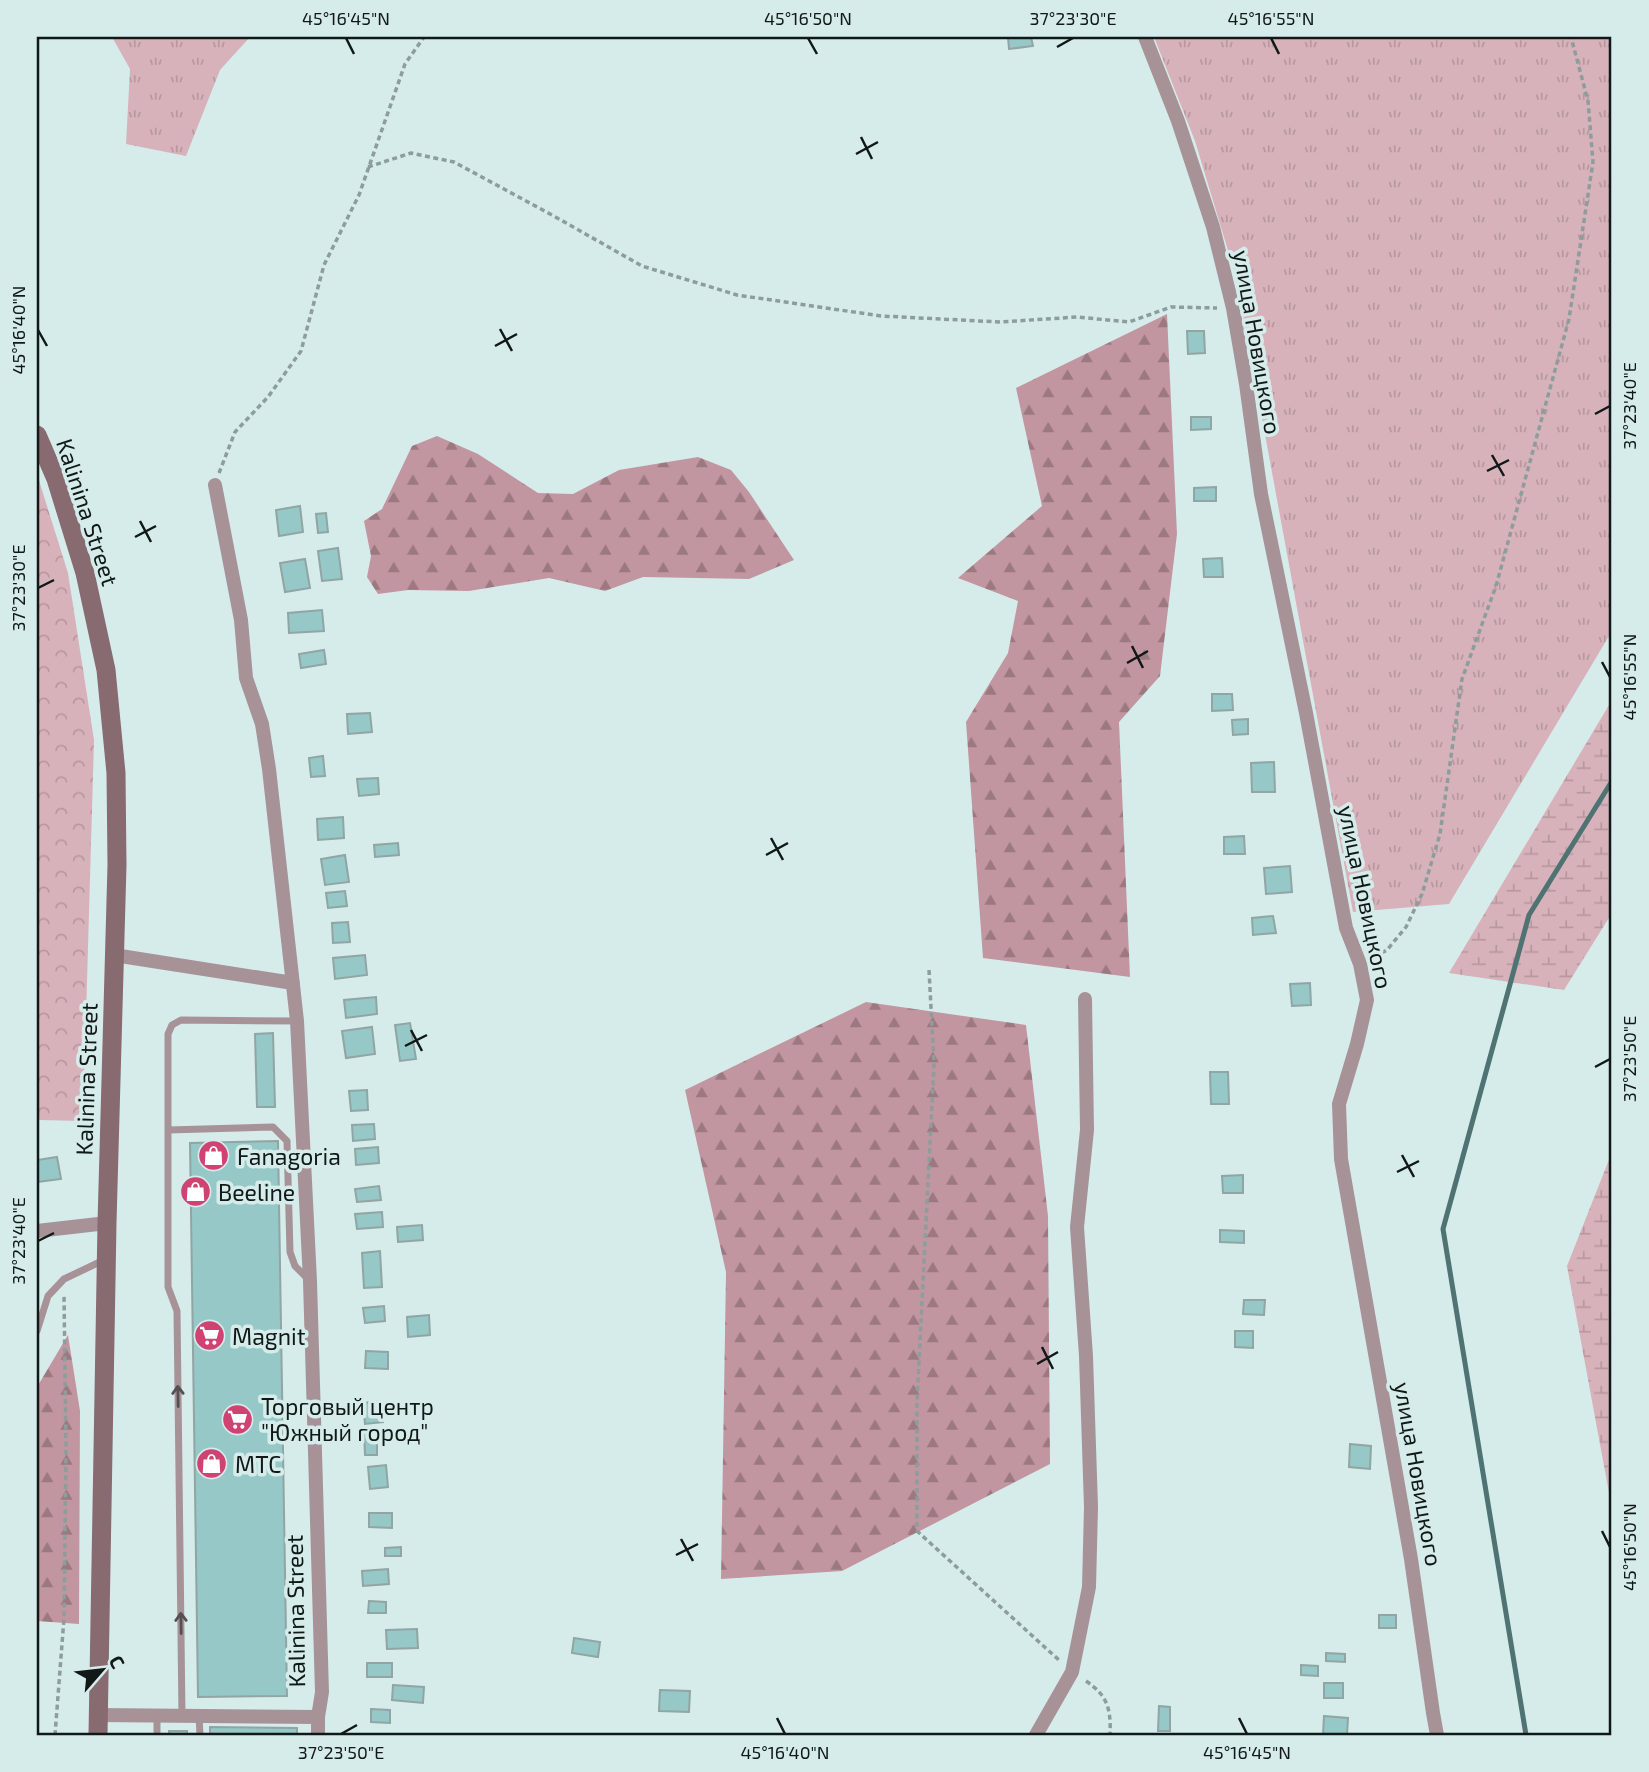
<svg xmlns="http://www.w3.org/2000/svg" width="1649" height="1772" viewBox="0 0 1649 1772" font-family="'Exo 2',sans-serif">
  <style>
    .grass { fill: url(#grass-tufts) }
    .forest { fill: url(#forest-firs) }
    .wetland { fill: url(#wetland-marsh) }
    .park { fill: url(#park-crowns) }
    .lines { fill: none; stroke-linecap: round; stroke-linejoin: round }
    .stream { stroke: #4e7372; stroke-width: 5 }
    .building { fill: #95c8c6; stroke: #90a5a4; stroke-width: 2 }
    .path { stroke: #8c9d9c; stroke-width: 3.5; stroke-dasharray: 5 3.5; stroke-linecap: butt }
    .service { stroke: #a79397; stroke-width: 7 }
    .minor { stroke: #a79397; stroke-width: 14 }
    .secondary { stroke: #876b71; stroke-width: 19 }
    .oneway { stroke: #544f51 }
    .ticks { fill: none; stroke: #101818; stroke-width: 2.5 }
    .labels { text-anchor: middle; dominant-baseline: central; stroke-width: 7; stroke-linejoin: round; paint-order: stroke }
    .street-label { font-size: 23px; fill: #101818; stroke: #d6eceb }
    .poi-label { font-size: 23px; fill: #101818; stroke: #d6eceb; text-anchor: start }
    .neatline { fill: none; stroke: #101818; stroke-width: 2.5 }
    .ticks-label { font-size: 18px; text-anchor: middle; fill: #101818 }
  </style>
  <defs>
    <pattern id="grass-tufts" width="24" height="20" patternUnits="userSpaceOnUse" patternTransform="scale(1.75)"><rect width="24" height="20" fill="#d8b2ba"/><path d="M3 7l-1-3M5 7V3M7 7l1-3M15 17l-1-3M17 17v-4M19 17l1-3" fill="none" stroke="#b8989f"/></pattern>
    <pattern id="forest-firs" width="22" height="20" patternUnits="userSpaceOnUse" patternTransform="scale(1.75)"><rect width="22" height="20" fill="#c296a0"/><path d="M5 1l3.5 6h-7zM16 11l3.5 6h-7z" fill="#9c7981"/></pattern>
    <pattern id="wetland-marsh" width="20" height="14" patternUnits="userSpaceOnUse" patternTransform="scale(1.75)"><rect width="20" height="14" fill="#d8b2ba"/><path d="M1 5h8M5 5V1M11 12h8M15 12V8" fill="none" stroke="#b8989f"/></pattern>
    <pattern id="park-crowns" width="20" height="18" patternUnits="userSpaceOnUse" patternTransform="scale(1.75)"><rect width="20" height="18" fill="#d8b2ba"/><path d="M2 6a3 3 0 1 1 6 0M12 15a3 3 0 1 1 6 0" fill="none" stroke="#b8989f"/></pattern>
  </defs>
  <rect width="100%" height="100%" fill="#d6eceb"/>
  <!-- grass -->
  <path class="grass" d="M112,37h138l-30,33 -34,86 -60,-12 4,-75z
    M1154,37h458v594l-163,273 -96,8 -117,-635 -41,-136z"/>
  <!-- forest -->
  <path class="forest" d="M1167,314l10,220 -17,142 -41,46 11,255 -147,-19 -17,-236 42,-69 10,-52 -60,-23 84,-72 -26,-118z
    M437,436l41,18 60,39 35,1 46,-24 79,-13 33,13 18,22 45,68 -45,19 -106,-2 -38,14 -56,-13 -80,13 -61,-1 -30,4 -11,-17 4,-21 -7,-35 18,-12 30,-63z
    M866,1002l160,23 22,191 2,248 -208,107 -121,8 5,-307 -41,-182z
    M68,1335l12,76 -1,213 -42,-3v-234z"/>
  <!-- wetland -->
  <path class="wetland" d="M1612,700v213l-48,77 -115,-17z
    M1612,1152v357l-45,-243z"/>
  <!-- park -->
  <path class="park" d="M37,474l31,99 26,167 -11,381 -46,-1z"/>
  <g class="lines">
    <!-- stream -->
    <path class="stream" d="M1526,1735l-83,-506 86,-314 83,-134"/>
  </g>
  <!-- building -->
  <path class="building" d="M1008,37h23l2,9 -24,3z
    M1187,331h17l1,22 -17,1z
    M1191,417h20v12l-20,1z
    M1216,487v14h-22v-13z
    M300,506l3,26 -24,4 -3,-26z
    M326,513l2,19 -10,1 -2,-19z
    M338,548l4,31 -20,2 -4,-30z
    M1222,558l1,19h-19l-1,-18z
    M305,559l5,29 -25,4 -5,-29z
    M322,610l2,21 -35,2 -1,-20z
    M324,650l2,14 -25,4 -2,-14z
    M1212,694h20l1,16 -21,1z
    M370,713l2,19 -24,2 -1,-20z
    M1248,719v15l-15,1 -1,-15z
    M323,756l2,20 -14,1 -2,-19z
    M1274,762l1,30h-23l-1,-29z
    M378,778l1,16 -20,2 -2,-17z
    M343,817l1,21 -26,2 -1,-21z
    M1244,836l1,18h-21v-17z
    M398,843l1,12 -24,2 -1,-12z
    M345,855l4,27 -24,3 -4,-26z
    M1290,866l2,26 -26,2 -2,-26z
    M345,891l2,15 -19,2 -2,-15z
    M1273,916l3,17 -23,2 -1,-17z
    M348,922l2,20 -17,1 -1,-20z
    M365,955l2,20 -32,4 -2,-21z
    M1310,983l1,22 -19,1 -2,-22z
    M376,997l1,17 -31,4 -2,-18z
    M410,1023l6,36 -16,2 -5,-36z
    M372,1027l3,27 -29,4 -4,-27z
    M273,1033l2,74h-18l-2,-73z
    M1210,1072h18l1,32h-18z
    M367,1090l1,20 -17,1 -2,-20z
    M374,1124l1,15 -22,2 -1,-16z
    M278,1141l9,555 -89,1 -8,-554z
    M378,1147l1,16 -23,2 -1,-16z
    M57,1157l4,22 -24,3v-22z
    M1243,1175v18h-20l-1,-17z
    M379,1186l2,14 -24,2 -2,-13z
    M382,1212l1,15 -26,2 -2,-15z
    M422,1225l1,15 -25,2 -1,-15z
    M1220,1230l24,1v12l-24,-1z
    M380,1251l2,36 -18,1 -2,-35z
    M1244,1300h21l-1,15 -21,-1z
    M384,1306l1,15 -20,2 -2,-15z
    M429,1315l1,20 -22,2 -1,-20z
    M1235,1331h18v17l-18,-1z
    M366,1351l22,1v17l-23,-1z
    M381,1401l2,21 -18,2 -2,-21z
    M364,1431h13v24h-12z
    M1350,1444l21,2 -1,23 -21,-2z
    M386,1465l2,22 -18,2 -2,-22z
    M369,1513h23v15l-23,-1z
    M401,1547v9h-16v-8z
    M388,1569l1,15 -26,2 -1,-15z
    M369,1601l17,1v11h-18z
    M1379,1615h17v13h-17z
    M417,1629l1,19 -31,1 -1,-19z
    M574,1638l26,4 -2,15 -26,-4z
    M1326,1653l19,1v8l-19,-1z
    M367,1663h25v14h-25z
    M1301,1665l17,1v10l-17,-1z
    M1324,1683h19v15h-19z
    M393,1685l31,2 -1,16 -31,-3z
    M660,1690l30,1 -1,21 -30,-1z
    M1159,1706l11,1v24h-12z
    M371,1709l19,1v13l-19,-1z
    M1324,1716l24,2 -1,17h-24z
    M210,1727l87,1v7h-87z
    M169,1731h18v4h-18z"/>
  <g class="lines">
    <!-- path -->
    <path class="path" d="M368,167l43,-14 43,9 98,53 90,51 95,29 144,21 119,6 77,-5 52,5 42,-15 46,1
      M219,473l16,-41 33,-35 33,-46 23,-86 35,-70 46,-131 19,-27
      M1374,957l13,-7 19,-23 16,-33 18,-60 22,-155 34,-93 73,-267 24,-157 -5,-61 -17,-64
      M929,970l5,94 -17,337v130l143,130
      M1086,1681c22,15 25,28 24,54
      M55,1735l9,-117 2,-169 -2,-154"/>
    <!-- service -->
    <path class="service" d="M168,1130l105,-3 14,14 3,111 5,14 14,14
      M37,1331l11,-35 16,-17 40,-19
      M182,1715l-5,-404 -9,-24v-253l4,-9 9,-5 116,1
      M157,1716v19
      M199,1716l1,19"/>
    <!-- minor -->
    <path class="minor" d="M1145,37l33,84 35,106 20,81 13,76 15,110 45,219 40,215 14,36 7,36 -10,44 -18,60 2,55 70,400 22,154 4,22
      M215,485l26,135 5,58 16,46 7,45 28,252 13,260 12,411 -4,25v18
      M114,955l179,28
      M37,1231l70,-8
      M98,1715l220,2
      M1036,1735l36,-63 17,-85 2,-80 -5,-151 -9,-129 10,-97 -2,-131"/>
    <!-- secondary -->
    <path class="secondary" d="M37,435l19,44 29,94 21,97 10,103 1,92 -10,358 -9,512"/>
  </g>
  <!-- one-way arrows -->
  <defs><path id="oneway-shaft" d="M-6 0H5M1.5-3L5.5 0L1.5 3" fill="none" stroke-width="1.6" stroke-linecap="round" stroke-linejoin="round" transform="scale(1.75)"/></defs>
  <g class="oneway">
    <use href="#oneway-shaft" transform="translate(178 1396) rotate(-91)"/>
    <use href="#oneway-shaft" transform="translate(181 1623) rotate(-91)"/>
  </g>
  <!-- ticks -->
  <path class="ticks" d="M346,38l8,16M808,38l9,16M1271,38l8,16M1057,47l16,-9M861,137l11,22M856,154l22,-12M500,329l12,22M38,330l9,16M495,346l22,-12M1595,414l15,-8M1492,455l12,21M1487,471l22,-11M140,521l11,21M135,537l21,-11M38,588l16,-8M1132,646l11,22M1602,662l8,15M1127,663l21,-12M771,838l12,22M766,855l22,-12M411,1030l11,21M405,1046l22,-11M1595,1067l15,-8M1402,1155l12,22M1397,1172l22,-11M38,1241l16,-8M1042,1347l11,22M1037,1364l21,-12M1602,1531l8,16M681,1539l12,22M676,1555l22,-11M777,1718l8,16M1239,1718l8,16M341,1734l16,-9"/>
  <!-- icons -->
  <defs>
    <symbol id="shop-disc" viewBox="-11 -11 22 22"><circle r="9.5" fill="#cf4271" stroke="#d6eceb"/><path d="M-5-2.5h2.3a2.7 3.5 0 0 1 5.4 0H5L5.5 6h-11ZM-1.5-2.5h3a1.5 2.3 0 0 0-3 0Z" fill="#fff"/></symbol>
    <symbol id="supermarket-disc" viewBox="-11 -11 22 22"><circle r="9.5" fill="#cf4271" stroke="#d6eceb"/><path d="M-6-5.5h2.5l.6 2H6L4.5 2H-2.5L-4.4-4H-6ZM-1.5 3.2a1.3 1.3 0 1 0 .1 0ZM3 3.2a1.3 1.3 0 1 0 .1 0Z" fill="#fff"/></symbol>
  </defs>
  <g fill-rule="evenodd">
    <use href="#shop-disc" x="196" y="1138" width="35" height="35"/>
    <use href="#shop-disc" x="178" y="1174" width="35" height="35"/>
    <use href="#supermarket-disc" x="192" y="1318" width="35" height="35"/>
    <use href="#supermarket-disc" x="220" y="1402" width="35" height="35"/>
    <use href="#shop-disc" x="194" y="1446" width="35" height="35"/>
  </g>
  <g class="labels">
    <!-- street labels -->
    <g class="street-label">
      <text transform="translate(1258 342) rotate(80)">улица Новицкого</text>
      <text transform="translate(88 512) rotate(72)">Kalinina Street</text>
      <text transform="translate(1366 897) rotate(78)">улица Новицкого</text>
      <text transform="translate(86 1079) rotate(-88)">Kalinina Street</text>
      <text transform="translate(1419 1474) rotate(80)">улица Новицкого</text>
      <text transform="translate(295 1611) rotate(-91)">Kalinina Street</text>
    </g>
    <!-- poi labels -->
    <g class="poi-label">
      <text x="237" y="1156">Fanagoria</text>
      <text x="218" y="1192">Beeline</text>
      <text x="232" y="1336">Magnit</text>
      <text x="261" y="1406">Торговый центр<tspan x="261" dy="26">"Южный город"</tspan></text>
      <text x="235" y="1464">МТС</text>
    </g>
  </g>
  <!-- border -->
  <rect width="1649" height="1772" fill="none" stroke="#d6eceb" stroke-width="77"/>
  <!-- north arrow -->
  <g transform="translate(102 1670) rotate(62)" stroke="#d6eceb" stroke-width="5" paint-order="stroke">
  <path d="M0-5L12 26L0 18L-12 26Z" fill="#101818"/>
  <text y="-10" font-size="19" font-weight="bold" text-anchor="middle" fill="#101818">С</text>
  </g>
  <rect x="38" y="38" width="1572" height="1696" class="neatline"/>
  <g class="ticks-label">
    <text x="346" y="25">45°16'45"N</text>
    <text x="808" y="25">45°16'50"N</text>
    <text x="1073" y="25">37°23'30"E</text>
    <text x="1271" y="25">45°16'55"N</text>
    <text transform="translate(19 330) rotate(-90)" y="6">45°16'40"N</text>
    <text transform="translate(1630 406) rotate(-90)" y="6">37°23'40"E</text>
    <text transform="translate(19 588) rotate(-90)" y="6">37°23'30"E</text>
    <text transform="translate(1630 677) rotate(-90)" y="6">45°16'55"N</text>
    <text transform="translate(1630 1059) rotate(-90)" y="6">37°23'50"E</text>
    <text transform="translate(19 1241) rotate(-90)" y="6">37°23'40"E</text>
    <text transform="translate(1630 1547) rotate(-90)" y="6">45°16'50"N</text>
    <text x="341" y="1759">37°23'50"E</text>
    <text x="785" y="1759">45°16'40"N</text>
    <text x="1247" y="1759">45°16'45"N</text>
  </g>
</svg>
